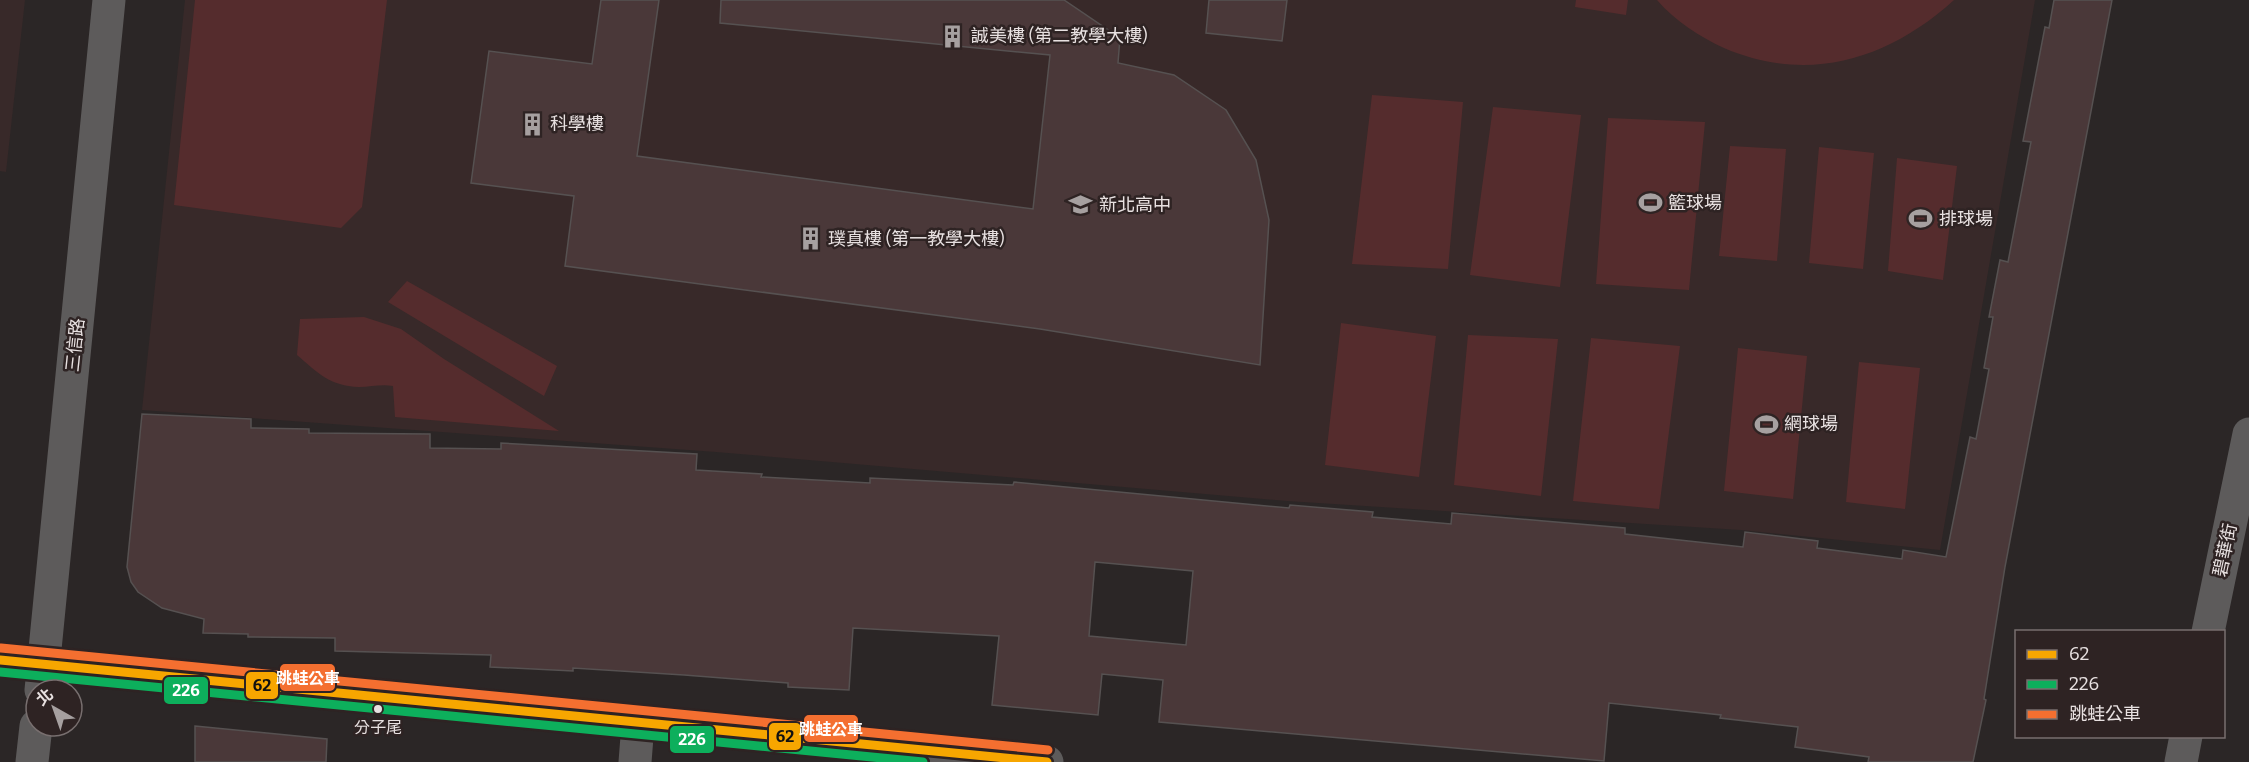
<svg xmlns="http://www.w3.org/2000/svg" width="2249" height="762" viewBox="0 0 2249 762" font-family="Bitter,'Noto Sans TC',serif">
  <style>
    .built { fill: #382929 }
    .green { fill: #552c2d }
    .building { fill: #4a3839; stroke: #565151; stroke-width: 1.5; fill-rule: evenodd }
    .lines { fill: none; stroke-linecap: round; stroke-linejoin: round }
    .minor { stroke: #5d5b5b; stroke-width: 33 }
    .bus-1-casing { stroke: #2e2323; stroke-width: 14 }
    .bus-2-casing { stroke: #2e2323; stroke-width: 14 }
    .bus-3-casing { stroke: #2e2323; stroke-width: 14 }
    .bus-1 { stroke: #f7a600; stroke-width: 9 }
    .bus-2 { stroke: #0daf5c; stroke-width: 9 }
    .bus-3 { stroke: #f46f30; stroke-width: 9 }
    .bus-dot { fill: #e8e1e1; stroke: #2e2323; stroke-width: 2 }
    .labels { text-anchor: middle; dominant-baseline: central; stroke-width: 5; stroke-linejoin: round; paint-order: stroke }
    .bus-label { font-size: 16px; fill: #e8e1e1; stroke: #2e2323 }
    .poi-label { font-size: 18px; fill: #e8e1e1; stroke: #2e2323; text-anchor: start }
    .street-label { font-size: 18px; fill: #e8e1e1; stroke: #2e2323 }
    .line-badge { stroke: #2e2323; stroke-width: 2 }
    .badge-label { font-size: 16px; text-anchor: middle; font-weight: bold; fill: #fff }
    .pale-badge-label { font-size: 16px; text-anchor: middle; font-weight: bold; fill: #111 }
  </style>
  <rect width="100%" height="100%" fill="#2b2626"/>
  <!-- built -->
  <path class="built" d="M0,0h25l-19,172 -6,-1z
    M185,0h1850l-95,550 -199,-20 -454,-29 -571,-49 -574,-42z"/>
  <!-- green -->
  <path class="green" d="M195,0h192l-25,207 -21,21 -167,-23z
    M1576,0h52l-2,15 -51,-8z
    M1657,0h297c-66,60 -146,84 -230,48 -24,-11 -49,-27 -67,-48z
    M1372,95l91,7 -15,167 -96,-5z
    M1493,107l88,8 -21,172 -90,-12z
    M1608,118l97,4 -16,168 -93,-6z
    M1730,146l56,3 -9,112 -58,-5z
    M1819,147l55,6 -11,116 -54,-6z
    M1897,158l60,8 -14,114 -55,-9z
    M407,281l150,85 -13,30 -156,-94z
    M364,317l37,12 43,30 115,72 -164,-14 -2,-31c-12,-2 -22,1 -34,1 -29,-1 -41,-14 -62,-32l3,-36z
    M1341,323l95,13 -17,141 -94,-12z
    M1468,335l90,4 -17,157 -87,-11z
    M1591,338l89,8 -21,163 -86,-8z
    M1738,348l69,8 -14,143 -69,-8z
    M1859,362l61,6 -15,141 -59,-7z"/>
  <!-- building -->
  <path class="building" d="M601,0h58l-22,156 396,53 17,-154 -330,-32 1,-23h343l56,38 -2,25 56,12 52,35 30,50 13,60 -9,145 -220,-36 -475,-63 9,-70 -103,-13 18,-132 103,13z
    M1209,0h78l-5,41 -76,-8z
    M2054,0h58l-107,567 -21,132 2,1 -13,62h-105l1,-5 -74,-10 3,-20 -78,-9 1,-3 -112,-12 -5,58 -445,-39 4,-42 -61,-6 -4,41 -106,-10 7,-69 -146,-8 -4,62 -61,-3v-4l-104,-8 -111,-7v3l-83,-4 1,-12 -156,-4v-13l-87,-1v-3l-45,-1 1,-14 -42,-11 -24,-16 -7,-10 -4,-15 15,-153 109,5v9l58,1v4l121,1v14l71,1v-6l196,11 -1,16 66,4 -1,3 109,6v-5l143,7 1,-3 275,26 1,-3 83,7 -1,5 79,7 1,-11 173,15v6l118,13 2,-15 73,9 -1,7 85,11 1,-9 43,7 24,-120 6,2 13,-70 -5,-1 9,-51h-4l11,-57 8,2 23,-120 -8,-1 22,-114 4,1zM1095,562l98,9 -7,74 -97,-9z
    M195,726l132,13 -1,23h-131z"/>
  <g class="lines">
    <!-- minor -->
    <path class="minor" d="M2208,632l41,-198
      M0,660l1047,102
      M41,690l68,-690
      M32,762l4,-36
      M635,762l3,-38
      M2181,762l5,-26"/>
    <defs>
      <path id="bus-1" d="M0,660l1047,102"/>
      <path id="bus-2" d="M0,672l923,90"/>
      <path id="bus-3" d="M1,648l1047,102"/>
    </defs>
    <!-- bus-1 casing -->
    <use href="#bus-1" class="bus-1-casing"/>
    <!-- bus-2 casing -->
    <use href="#bus-2" class="bus-2-casing"/>
    <!-- bus-3 casing -->
    <use href="#bus-3" class="bus-3-casing"/>
    <!-- bus-1 -->
    <use href="#bus-1" class="bus-1"/>
    <!-- bus-2 -->
    <use href="#bus-2" class="bus-2"/>
    <!-- bus-3 -->
    <use href="#bus-3" class="bus-3"/>
  </g>
  <!-- icons -->
  <defs>
    <symbol id="building-bare" viewBox="-9 -9 18 18"><path d="M-4-6H4V6H1V3H-1V6H-4ZM-2.5-4.3h1.7v1.8h-1.7ZM.8-4.3h1.7v1.8H.8ZM-2.5-1h1.7V.8h-1.7ZM.8-1h1.7V.8H.8Z" fill="#a6a0a0" stroke="#2e2323" stroke-width="2.5" paint-order="stroke"/></symbol>
    <symbol id="stadium-bare" viewBox="-9 -9 18 18"><path d="M0-5a6.5 5 0 1 0 0 10a6.5 5 0 1 0 0-10ZM-3.5-1.8h7v3.6h-7Z" fill="#a6a0a0" stroke="#2e2323" stroke-width="2.5" paint-order="stroke"/></symbol>
    <symbol id="school-bare" viewBox="-9 -9 18 18"><path d="M0-5L7-2L0 1L-7-2ZM-4 1L0 2.5L4 1V4Q0 6-4 4Z" fill="#a6a0a0" stroke="#2e2323" stroke-width="2.5" paint-order="stroke"/></symbol>
  </defs>
  <g fill-rule="evenodd">
    <use href="#building-bare" x="936" y="20" width="33" height="33"/>
    <use href="#building-bare" x="516" y="108" width="33" height="33"/>
    <use href="#stadium-bare" x="1634" y="186" width="33" height="33"/>
    <use href="#school-bare" x="1064" y="188" width="33" height="33"/>
    <use href="#stadium-bare" x="1904" y="202" width="33" height="33"/>
    <use href="#building-bare" x="794" y="222" width="33" height="33"/>
    <use href="#stadium-bare" x="1750" y="408" width="33" height="33"/>
  </g>
  <!-- markers -->
  <circle class="bus-dot" cx="378" cy="709" r="5"/>
  <g class="labels">
    <!-- bus labels -->
    <g class="bus-label">
      <text x="378" y="727">分子尾</text>
    </g>
    <!-- poi labels -->
    <g class="poi-label">
      <text x="971" y="36">誠美樓 (第二教學大樓)</text>
      <text x="550" y="124">科學樓</text>
      <text x="1668" y="203">籃球場</text>
      <text x="1099" y="205">新北高中</text>
      <text x="1939" y="219">排球場</text>
      <text x="828" y="239">璞真樓 (第一教學大樓)</text>
      <text x="1784" y="424">網球場</text>
    </g>
    <!-- street labels -->
    <g class="street-label">
      <text transform="translate(75 345) rotate(-84)">三信路</text>
      <text transform="translate(2225 550) rotate(-78)">碧華街</text>
    </g>
  </g>
  <g class="line-badge">
    <rect x="279" y="663" width="57" height="29" rx="6" fill="#f46f30"/>
    <rect x="245" y="671" width="34" height="29" rx="6" fill="#f7a600"/>
    <rect x="163" y="676" width="46" height="29" rx="6" fill="#0daf5c"/>
    <rect x="803" y="714" width="56" height="29" rx="6" fill="#f46f30"/>
    <rect x="768" y="722" width="34" height="29" rx="6" fill="#f7a600"/>
    <rect x="669" y="725" width="46" height="29" rx="6" fill="#0daf5c"/>
  </g>
  <g class="badge-label">
    <text x="308" y="684">跳蛙公車</text>
    <text x="186" y="696">226</text>
    <text x="831" y="735">跳蛙公車</text>
    <text x="692" y="745">226</text>
  </g>
  <g class="pale-badge-label">
    <text x="262" y="691">62</text>
    <text x="785" y="742">62</text>
  </g>
  <!-- legend -->
  <rect x="2015" y="630" width="210" height="108" fill="#2e2323" stroke="#786f6f" stroke-width="1.5"/>
  <rect x="2027" y="650" width="30" height="9" fill="#f7a600" stroke="#786f6f" stroke-width="1.5"/>
  <text x="2069" y="660" font-size="18" fill="#e8e1e1">62</text>
  <rect x="2027" y="680" width="30" height="9" fill="#0daf5c" stroke="#786f6f" stroke-width="1.5"/>
  <text x="2069" y="690" font-size="18" fill="#e8e1e1">226</text>
  <rect x="2027" y="710" width="30" height="9" fill="#f46f30" stroke="#786f6f" stroke-width="1.5"/>
  <text x="2069" y="720" font-size="18" fill="#e8e1e1">跳蛙公車</text>
  <!-- north arrow -->
  <g transform="translate(54 708) rotate(320)"><circle r="28" fill="#2e2323" stroke="#786f6f" stroke-width="1.5"/>
  <path d="M0-4.5L10 22L0 15L-10 22Z" fill="#a6a0a0"/>
  <text y="-9" font-size="16" font-weight="bold" text-anchor="middle" fill="#e8e1e1">北</text>
  </g>
</svg>
